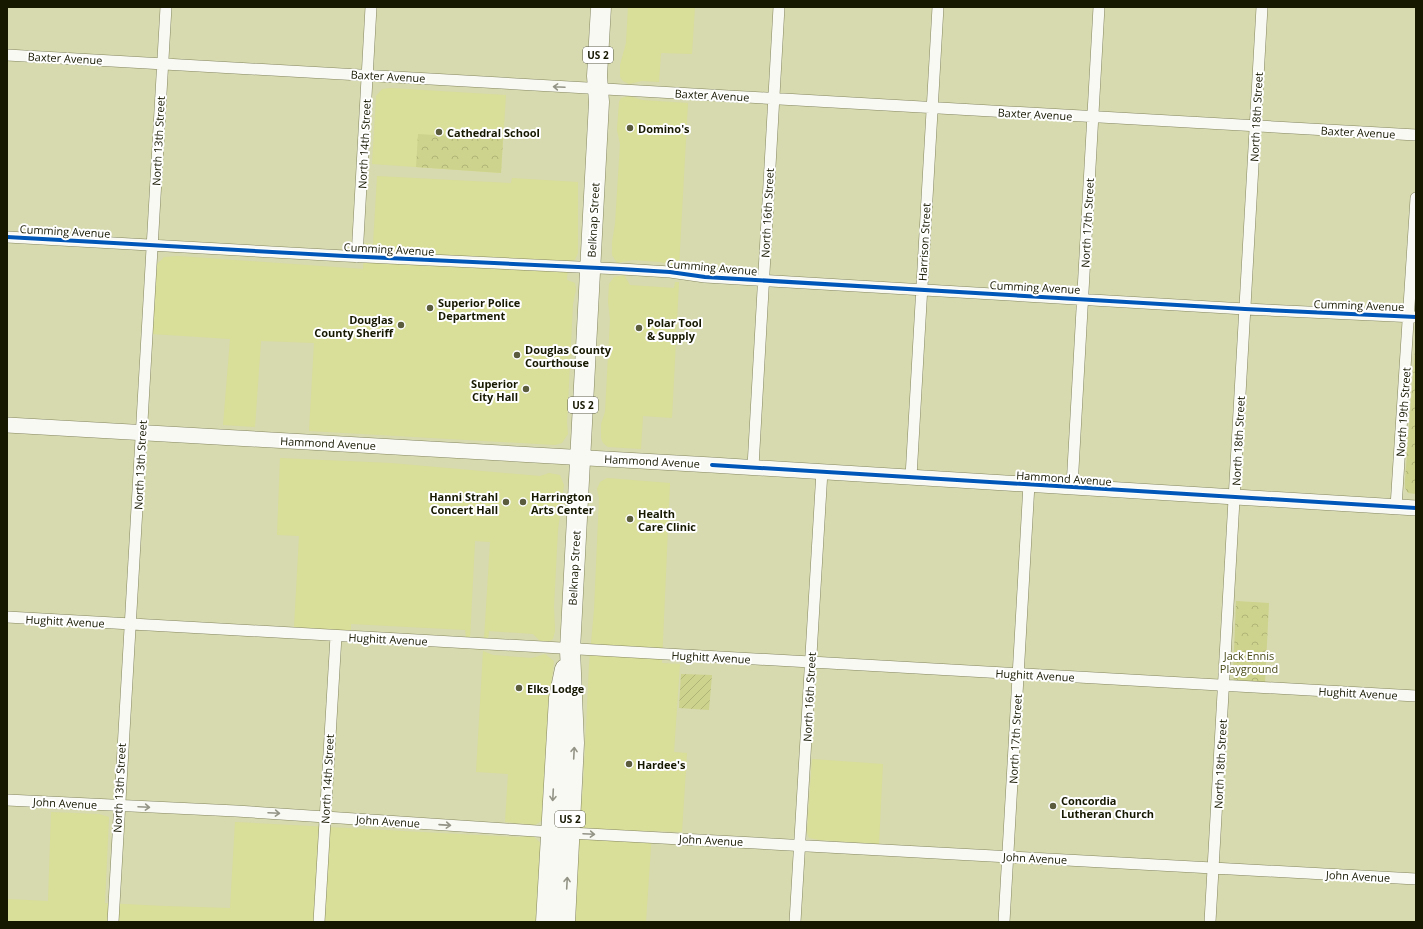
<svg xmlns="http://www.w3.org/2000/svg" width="1423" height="929" viewBox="0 0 1423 929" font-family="'Open Sans',sans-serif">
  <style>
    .built { fill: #d9de98 }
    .park { fill: url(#park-crowns) }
    .garden { fill: url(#garden-furrows) }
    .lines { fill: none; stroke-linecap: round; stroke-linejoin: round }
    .street-casing { stroke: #848660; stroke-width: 12 }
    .secondary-casing { stroke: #848660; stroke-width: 16 }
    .highway-casing { stroke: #848660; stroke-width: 21 }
    .street { stroke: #f9f9f3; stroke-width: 11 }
    .secondary { stroke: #f9f9f3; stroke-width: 15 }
    .highway { stroke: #f9f9f3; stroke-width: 20 }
    .cycleway-casing { stroke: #fff; stroke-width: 6 }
    .cycleway { stroke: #0057b8; stroke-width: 4 }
    .oneway { stroke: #939486 }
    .poi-dot { fill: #5a5c3d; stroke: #fff; stroke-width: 1.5 }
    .labels { text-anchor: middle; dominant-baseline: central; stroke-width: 4; stroke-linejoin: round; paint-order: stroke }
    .shield { fill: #fff; stroke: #5d5d4c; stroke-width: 1 }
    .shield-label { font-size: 10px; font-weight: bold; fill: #171800 }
    .street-label { font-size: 11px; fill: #171800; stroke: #fff }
    .poi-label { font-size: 11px; font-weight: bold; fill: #171800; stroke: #fff; text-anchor: start }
    .park-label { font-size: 11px; fill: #494b17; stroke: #fff }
  </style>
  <defs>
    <pattern id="park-crowns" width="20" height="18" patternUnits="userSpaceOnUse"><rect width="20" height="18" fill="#cdd28c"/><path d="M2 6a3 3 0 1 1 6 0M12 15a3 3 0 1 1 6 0" fill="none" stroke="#afb477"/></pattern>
    <pattern id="garden-furrows" width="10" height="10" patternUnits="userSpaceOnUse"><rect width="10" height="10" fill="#cdd28c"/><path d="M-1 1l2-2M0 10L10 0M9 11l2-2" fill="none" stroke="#afb477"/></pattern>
  </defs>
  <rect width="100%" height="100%" fill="#d7daae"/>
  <!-- built -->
  <path class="built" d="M628,7h67l-3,47 -31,-1 -2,29 -17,-1 -13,3 -6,-3 -3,-4v-12l6,-22z
    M390,88l116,7 -5,78 -129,-9 4,-68 6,-7z
    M629,96l13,4 46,3 -9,164 -19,-5 -27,-2 -16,3 -5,-8v-13l3,-18 5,-80 -3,-14 2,-28 2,-4z
    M377,176l134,7 1,-5 66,4v71l-3,7 -7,1 -1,19 8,3 1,7 -3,14 -6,119 1,11 -6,9 -7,2 -246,-14 5,-88 -53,-2 -6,86 -32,-2 7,-86 -79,-5 6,-70 7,-7 14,-1 185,13 2,-26 8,1z
    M624,275l6,10 44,3 1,-6h4l-7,136 -29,-2 -2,33 -33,-2 -5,-4 -2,-5v-14l4,-12 5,-93 -2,-17 1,-18 5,-7z
    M280,458l111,5 149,13 9,-3 11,2 4,10 -6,45 -4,76 1,25 -2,8 -5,3h-7l-8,-8 -44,-3 -1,9 -4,-1 6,-97 -15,-1 -5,98 -4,-1 -1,-8 -114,-6v7l-57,-4 5,-91 -22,-1z
    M607,478l63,5 -8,180 18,1 -6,88 13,1 -5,79 -30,-1 -6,91h-74l8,-110 3,-23 6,-124 5,-55 5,-112 -2,-9 3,-7z
    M483,651l10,4 39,3 13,-4 9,7 -6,49 -5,110 -8,5 -30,-3 3,-48 -32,-2z
    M812,759l71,5 -4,80 -59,-4 -11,-2 -2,-6z
    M51,812l48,2 10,3 -4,86 59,3 66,2 5,-86 282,15 16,-1 9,8 -6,78h-529v-23l41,2z"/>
  <!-- park -->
  <path class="park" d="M418,134l85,5 -2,34 -85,-6z
    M1416,336v158l-8,-1 -3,-5v-8z
    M1236,601l33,2 -4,80 -28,-2 -3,-1 -1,-4z"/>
  <!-- garden -->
  <path class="garden" d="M681,674l31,1 -3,35 -30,-2z"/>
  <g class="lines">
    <defs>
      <path id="street" d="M7,55l1409,80
        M7,237l338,19 276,13 49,3 35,5 540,32 171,8
        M357,257l14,-250
        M753,467l26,-460
        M911,477l27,-470
        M1072,487l27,-480
        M1396,507l20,-309
        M7,617l1409,79
        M7,800l229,11 315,21 865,47
        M113,922l53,-915
        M319,922l17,-286
        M795,922l27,-451
        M1004,922l25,-438
        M1210,922l52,-915"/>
      <path id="secondary" d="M7,425l705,40 704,43"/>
      <path id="highway" d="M546,922l13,-224 6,-29
        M565,922l9,-179 -4,-93 29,-548 -2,-26 4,-69"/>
    </defs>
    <!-- street casing -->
    <use href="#street" class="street-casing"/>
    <!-- secondary casing -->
    <use href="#secondary" class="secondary-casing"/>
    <!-- highway casing -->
    <use href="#highway" class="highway-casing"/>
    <!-- street -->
    <use href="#street" class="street"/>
    <!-- secondary -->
    <use href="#secondary" class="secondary"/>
    <!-- highway -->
    <use href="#highway" class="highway"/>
    <defs>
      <path id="cycleway" d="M7,237l338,19 276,13 49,3 35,5 540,32 171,8
        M712,465l704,43"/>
    </defs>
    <!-- cycleway casing -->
    <use href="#cycleway" class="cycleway-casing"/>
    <!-- cycleway -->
    <use href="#cycleway" class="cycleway"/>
  </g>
  <!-- one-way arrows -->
  <defs><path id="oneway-shaft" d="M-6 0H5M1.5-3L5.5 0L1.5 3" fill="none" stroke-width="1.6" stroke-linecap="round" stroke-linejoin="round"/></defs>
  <g class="oneway">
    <use href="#oneway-shaft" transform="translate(559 87) rotate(-177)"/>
    <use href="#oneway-shaft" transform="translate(574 753) rotate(-87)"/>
    <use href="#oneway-shaft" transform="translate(553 795) rotate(93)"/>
    <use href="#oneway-shaft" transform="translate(144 807) rotate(3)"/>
    <use href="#oneway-shaft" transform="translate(274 813) rotate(3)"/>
    <use href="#oneway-shaft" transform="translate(445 825) rotate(4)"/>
    <use href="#oneway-shaft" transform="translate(589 834) rotate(3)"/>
    <use href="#oneway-shaft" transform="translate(567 883) rotate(-87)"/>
  </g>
  <!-- markers -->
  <g class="poi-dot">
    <circle cx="630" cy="128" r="4"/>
    <circle cx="439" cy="132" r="4"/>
    <circle cx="430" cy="308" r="4"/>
    <circle cx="401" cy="325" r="4"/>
    <circle cx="639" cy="328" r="4"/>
    <circle cx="517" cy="355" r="4"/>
    <circle cx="526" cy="389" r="4"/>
    <circle cx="506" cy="502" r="4"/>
    <circle cx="523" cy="502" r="4"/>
    <circle cx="630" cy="519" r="4"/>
    <circle cx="519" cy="688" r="4"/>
    <circle cx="629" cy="764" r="4"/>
    <circle cx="1053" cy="806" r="4"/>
  </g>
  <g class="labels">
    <!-- shield labels -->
    <g class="shield">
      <rect x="583" y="47" width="30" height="16" rx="3"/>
      <rect x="568" y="397" width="30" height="16" rx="3"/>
      <rect x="555" y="811" width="30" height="16" rx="3"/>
    </g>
    <g class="shield-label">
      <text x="598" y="55">US 2</text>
      <text x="583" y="405">US 2</text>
      <text x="570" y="819">US 2</text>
    </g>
    <!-- street labels -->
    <g class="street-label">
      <text transform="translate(65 58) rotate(3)">Baxter Avenue</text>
      <text transform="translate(388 76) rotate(3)">Baxter Avenue</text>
      <text transform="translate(712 95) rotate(3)">Baxter Avenue</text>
      <text transform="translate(1035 114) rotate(3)">Baxter Avenue</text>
      <text transform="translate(1256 117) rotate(-87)">North 18th Street</text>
      <text transform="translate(1358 132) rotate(3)">Baxter Avenue</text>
      <text transform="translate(158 141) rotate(-87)">North 13th Street</text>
      <text transform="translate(364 144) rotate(-87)">North 14th Street</text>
      <text transform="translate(767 213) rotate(-87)">North 16th Street</text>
      <text transform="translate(593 220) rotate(-87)">Belknap Street</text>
      <text transform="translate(1087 223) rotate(-87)">North 17th Street</text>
      <text transform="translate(65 231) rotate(3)">Cumming Avenue</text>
      <text transform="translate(924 242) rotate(-87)">Harrison Street</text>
      <text transform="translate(389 249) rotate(3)">Cumming Avenue</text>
      <text transform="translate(712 267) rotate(5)">Cumming Avenue</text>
      <text transform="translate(1035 287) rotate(3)">Cumming Avenue</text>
      <text transform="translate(1359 305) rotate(2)">Cumming Avenue</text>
      <text transform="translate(1403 412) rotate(-86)">North 19th Street</text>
      <text transform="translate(1238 441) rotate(-87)">North 18th Street</text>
      <text transform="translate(328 443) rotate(3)">Hammond Avenue</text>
      <text transform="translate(652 461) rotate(3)">Hammond Avenue</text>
      <text transform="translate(140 465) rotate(-87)">North 13th Street</text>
      <text transform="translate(1064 478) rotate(4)">Hammond Avenue</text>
      <text transform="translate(574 568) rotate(-87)">Belknap Street</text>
      <text transform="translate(65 621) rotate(3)">Hughitt Avenue</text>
      <text transform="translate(388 639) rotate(3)">Hughitt Avenue</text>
      <text transform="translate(711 657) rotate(3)">Hughitt Avenue</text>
      <text transform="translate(1035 675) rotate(3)">Hughitt Avenue</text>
      <text transform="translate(1358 693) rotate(3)">Hughitt Avenue</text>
      <text transform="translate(809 697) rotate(-87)">North 16th Street</text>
      <text transform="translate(1015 739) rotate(-87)">North 17th Street</text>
      <text transform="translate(1220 764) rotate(-87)">North 18th Street</text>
      <text transform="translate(327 779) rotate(-87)">North 14th Street</text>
      <text transform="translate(119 788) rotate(-87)">North 13th Street</text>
      <text transform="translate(65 803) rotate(3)">John Avenue</text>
      <text transform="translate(388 821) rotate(4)">John Avenue</text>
      <text transform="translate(711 840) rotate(3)">John Avenue</text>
      <text transform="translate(1035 858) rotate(3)">John Avenue</text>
      <text transform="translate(1358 876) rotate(3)">John Avenue</text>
    </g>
    <!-- poi labels -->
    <g class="poi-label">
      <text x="638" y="128">Domino's</text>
      <text x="447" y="132">Cathedral School</text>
      <text x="438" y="302">Superior Police<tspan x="438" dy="13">Department</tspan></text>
      <text x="393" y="319" text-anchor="end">Douglas<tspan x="393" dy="13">County Sheriff</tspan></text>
      <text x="647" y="322">Polar Tool<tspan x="647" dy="13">&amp; Supply</tspan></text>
      <text x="525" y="349">Douglas County<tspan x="525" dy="13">Courthouse</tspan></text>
      <text x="518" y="383" text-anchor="end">Superior<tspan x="518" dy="13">City Hall</tspan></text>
      <text x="498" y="496" text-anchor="end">Hanni Strahl<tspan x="498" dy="13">Concert Hall</tspan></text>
      <text x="531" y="496">Harrington<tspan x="531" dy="13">Arts Center</tspan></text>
      <text x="638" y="513">Health<tspan x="638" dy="13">Care Clinic</tspan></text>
      <text x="527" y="688">Elks Lodge</text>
      <text x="637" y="764">Hardee's</text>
      <text x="1061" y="800">Concordia<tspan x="1061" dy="13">Lutheran Church</tspan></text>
    </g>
    <!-- park labels -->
    <g class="park-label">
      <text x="1249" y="655">Jack Ennis<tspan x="1249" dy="13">Playground</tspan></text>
    </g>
  </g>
  <!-- border -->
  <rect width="1423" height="929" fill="none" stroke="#171800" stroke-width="16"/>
</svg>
